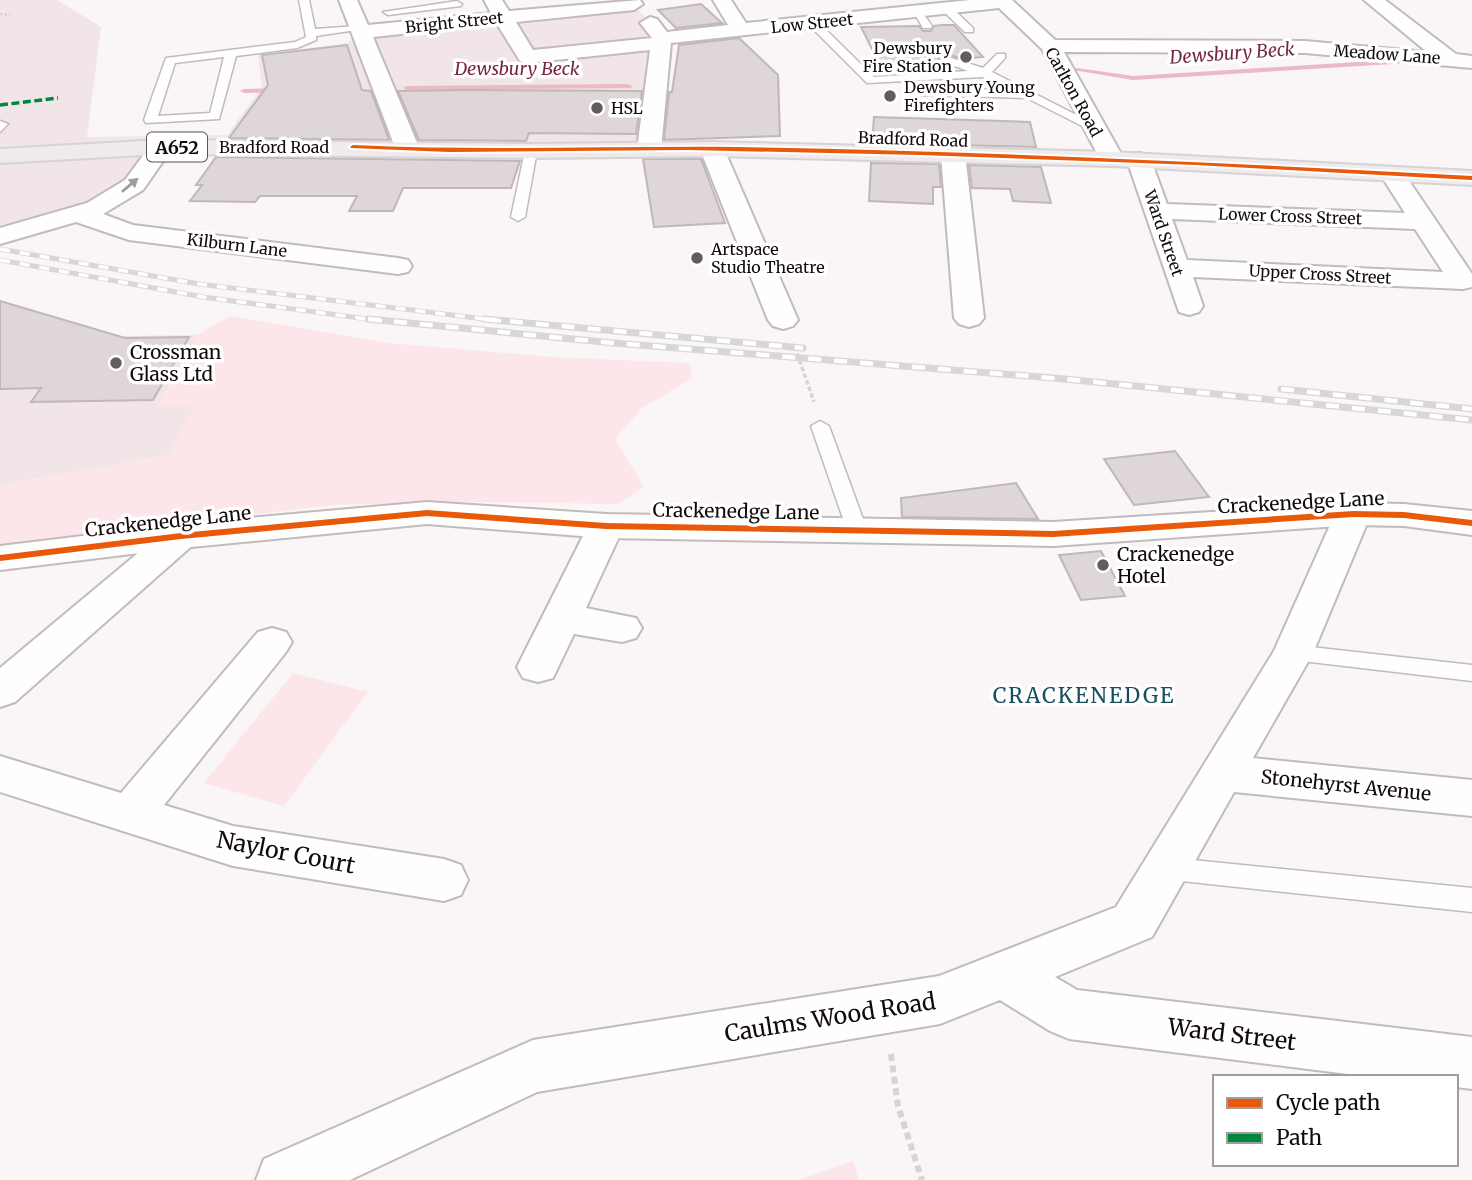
<svg xmlns="http://www.w3.org/2000/svg" width="1472" height="1180" viewBox="0 0 1472 1180" font-family="Merriweather,serif">
  <style>
    .built { fill: #f1e5e7 }
    .green { fill: #fde6ea }
    .lines { fill: none; stroke-linecap: round; stroke-linejoin: round }
    .stream { fill: #ebbac4; fill-rule: evenodd }
    .building { fill: #ded6d7; stroke: #bfb7b8; stroke-width: 2 }
    .lane-casing { stroke: #c2babb; stroke-width: 3 }
    .street-casing { stroke: #c2babb; stroke-width: 4 }
    .secondary-casing { stroke: #c2babb; stroke-width: 4 }
    .primary-casing { stroke: #d7d3d5; stroke-width: 4 }
    .path-far2 { stroke: #d5d4d4; stroke-width: 2.5; stroke-dasharray: 2.5 2; stroke-linecap: butt }
    .path-far1 { stroke: #d5d4d4; stroke-width: 3.5; stroke-dasharray: 4.5 2.5; stroke-linecap: butt }
    .path { stroke: #d5d4d4; stroke-width: 6; stroke-dasharray: 7 4.5; stroke-linecap: butt }
    .lane { fill: #fefefe; fill-rule: evenodd }
    .street { fill: #fefefe; fill-rule: evenodd }
    .secondary { fill: #fefefe; fill-rule: evenodd }
    .primary { fill: #efeaeb; fill-rule: evenodd }
    .rail-far1-casing { stroke: #d8d6d7; stroke-width: 5 }
    .rail-casing { stroke: #d8d6d7; stroke-width: 7 }
    .rail-far1 { stroke: #fff; stroke-width: 3.5; stroke-dasharray: 10; stroke-linecap: butt }
    .rail { stroke: #fff; stroke-width: 4.5; stroke-dasharray: 13; stroke-linecap: butt }
    .quiet { stroke: #00873e; stroke-width: 3.5; stroke-dasharray: 8 3.5; stroke-linecap: butt }
    .cycleway-casing { stroke: #fff; stroke-width: 4 }
    .cycleway { fill: #e8590c; fill-rule: evenodd }
    .oneway { fill: #a09c9d }
    .poi-dot { fill: #635c5d; stroke: #fff; stroke-width: 2.5 }
    .labels { text-anchor: middle; dominant-baseline: central; stroke-width: 7; stroke-linejoin: round; paint-order: stroke }
    .far-street-label { font-size: 16px; fill: #12090b; stroke: #fff }
    .far-poi-label { font-size: 16px; fill: #12090b; stroke: #fff; text-anchor: start }
    .far-water-label { font-size: 18px; font-style: italic; fill: #75253d; stroke: #fff }
    .shield { fill: #fff; stroke: #595354; stroke-width: 2 }
    .shield-label { font-size: 18px; font-weight: bold; fill: #12090b }
    .poi-label { font-size: 19px; fill: #12090b; stroke: #fff; text-anchor: start }
    .street-label { font-size: 19px; fill: #12090b; stroke: #fff }
    .neighbourhood-label { font-size: 21px; letter-spacing: 2px; fill: #184f5c; stroke: #fff }
    .near-street-label { font-size: 23px; fill: #12090b; stroke: #fff }
  </style>
  <rect width="100%" height="100%" fill="#faf5f6"/>
  <!-- built -->
  <path class="built" d="M0,0h57l44,27 -14,110 140,-2 35,-48 -4,-32 90,-12 11,-11 275,-28 28,34 -13,111 -487,-2 -66,61 -96,28z
    M0,301l121,35 76,-1 -39,71h38l-28,49 -168,30z"/>
  <!-- green -->
  <path class="green" d="M230,316l158,27 164,14 137,6 3,15 -51,31 -26,30 29,48 -26,17 -156,-2 -129,3 -333,39v-59l168,-30 27,-49 -38,1 40,-72z
    M293,673l75,19 -84,114 -80,-23z
    M853,1161l6,19h-60z"/>
  <g class="lines">
    <!-- stream -->
    <path class="stream" d="M1390,60l4,2 -1,2 -260,16 -60,-10 4,-2 56,8z
      M628,84l4,2 -1,2 -224,2 -4,-2 4,-2z
      M283,88l4,2 -1,2 -42,1 -4,-2 4,-2z"/>
  </g>
  <!-- building -->
  <path class="building" d="M701,4l21,19 -46,5 -18,-18z
    M942,25h12l29,32 -21,2 -18,-6 -5,2 -1,5 -58,5 -19,-38 58,-1 4,5h8l3,-5z
    M739,38l39,37 2,61 -116,4 5,-48h3l7,-47z
    M347,45l15,45 9,1 18,49 -160,-2 39,-53 -6,-30z
    M398,91l66,-1 178,1 -6,43 -107,-1 -3,8 -107,-1z
    M874,117l156,5 6,25 -164,-4z
    M216,157l304,4 -9,27h-108l-10,23h-44l8,-15h-97l-5,6 -65,-1 12,-16h-6z
    M643,159h58l24,64 -71,4z
    M871,163l68,1 2,23h-8v17l-64,-3z
    M969,165l72,2 10,36 -38,-2 -3,-12 -38,-1z
    M0,301l125,37 64,-1 -36,63 -122,2 10,-14 -41,1z
    M1175,451l34,46 -75,8 -30,-46z
    M1016,483l22,36 -136,-2 -1,-19z
    M1101,551l24,45 -44,4 -22,-45z"/>
  <g class="lines">
    <defs>
      <path id="lane" d="M299,0h10l6,29 43,-3 5,3 -47,7v4l-19,8 -61,8 -17,63 -73,4 -2,-3 22,-62 129,-16 11,-5zM224,57l-14,56 -52,3 17,-53z
        M457,1l5,3 -1,2 -73,9 -5,-3z
        M942,6h8l23,22v4h-8l-23,-22z
        M912,9h8l12,17 -1,2h-8z
        M809,21h8l57,56 94,-6 -27,-10v-4l4,-1 38,12 14,-14h8v4l-13,14 106,54 -10,3 -61,-31 -107,-3 -6,-4c16,-11 80,0 102,2l-33,-16 -116,6 -58,-58z
        M0,121l8,3 -8,8z
        M531,147l6,4 -12,66 -7,4 -7,-4 14,-66z
        M820,421l9,5 38,104 -3,5h-14l-3,-5 -36,-104z
        M1293,645l179,20v16l-187,-22 -3,-6 3,-6z
        M1163,857l309,31v24l-309,-33 -9,-3 -4,-8 4,-8z"/>
      <path id="street" d="M339,0h18l11,25 123,-12 -7,-13h18l7,11 131,-11 3,4 -9,6 -118,12 17,28 119,-12 -12,-15 10,-6 7,2 10,13 61,-7 -15,-25h18l15,23 224,-23h42l43,40 250,1 122,11 -63,-52h21l71,54 16,2v12l-167,-15 -241,-1 60,107 -4,5h-16l-4,-5 -58,-110 -43,-41 -328,35 -10,106 -4,5h-16l-4,-5 13,-99 -123,13 -7,-2 -23,-37 -124,13 47,113 -4,5h-16l-4,-5z
        M161,140l8,2 4,5 -30,43 -40,24 30,11 265,33 10,2 4,6 -4,6 -10,2 -269,-34 -53,-18 -76,22v-16l87,-25 38,-23 28,-38z
        M712,142l8,2 4,5 74,171 -5,6 -10,3 -10,-3 -5,-6 -68,-171 4,-5z
        M953,147l8,2 4,5 19,164 -5,6 -10,3 -10,-3 -5,-6 -13,-164 4,-5z
        M1139,153l8,2 4,5 16,44 238,9 -25,-39 3,-5h18l71,105v13l-9,2 -270,-12 10,29 -4,6 -10,3 -10,-3 -52,-152 4,-5zM1172,219l243,10 28,43 -256,-12z
        M1353,503l13,3 5,8 -58,139 -60,105 219,22v36l-238,-24 -82,145 -97,40 22,13 395,47v52l-16,-2v-10h-84l-303,-38 -19,-8 -50,-31 -60,24 -403,68 -187,88h-94l8,-21 269,-119 406,-64 177,-69 158,-256 61,-137 5,-8z
        M606,514l13,4 5,8 -38,82 50,10 6,10 -6,10 -14,4 -48,-8 -21,44 -15,4 -15,-4 -6,-11 71,-141 5,-8z
        M181,524l13,4 5,8 -5,8 -179,158 -15,5v-39l168,-140z
        M272,628l14,4 6,10 -6,10 -122,153 69,21 211,33 17,6 7,15 -7,15 -17,6 -211,-35 -233,-74v-36l121,37 137,-161z"/>
      <path id="secondary" d="M427,502l179,12 447,8 300,-19 51,1 68,7v24l-68,-9 -51,-1 -300,21 -447,-8 -179,-14 -246,24 -181,22v-24l181,-22z"/>
      <path id="primary" d="M161,140l370,4 181,-2 400,10 360,19v14l-360,-19 -400,-10 -181,2 -370,-4 -161,9v-14z"/>
    </defs>
    <!-- lane casing -->
    <use href="#lane" class="lane-casing"/>
    <!-- street casing -->
    <use href="#street" class="street-casing"/>
    <!-- secondary casing -->
    <use href="#secondary" class="secondary-casing"/>
    <!-- primary casing -->
    <use href="#primary" class="primary-casing"/>
    <!-- path-far2 -->
    <path class="path-far2" d="M0,14l10,1"/>
    <!-- path-far1 -->
    <path class="path-far1" d="M795,347l19,55"/>
    <!-- path -->
    <path class="path" d="M891,1054l7,52 24,74"/>
    <!-- lane -->
    <use href="#lane" class="lane"/>
    <!-- street -->
    <use href="#street" class="street"/>
    <!-- secondary -->
    <use href="#secondary" class="secondary"/>
    <!-- primary -->
    <use href="#primary" class="primary"/>
    <defs>
      <path id="rail-far1" d="M0,249l199,35 302,37
        M0,260l203,37 179,24"/>
      <path id="rail" d="M368,319l246,24 451,36 407,41
        M484,319l319,29
        M1281,389l191,20"/>
    </defs>
    <!-- rail-far1 casing -->
    <use href="#rail-far1" class="rail-far1-casing"/>
    <!-- rail casing -->
    <use href="#rail" class="rail-casing"/>
    <!-- rail-far1 -->
    <use href="#rail-far1" class="rail-far1"/>
    <!-- rail -->
    <use href="#rail" class="rail"/>
    <!-- quiet -->
    <path class="quiet" d="M0,105l58,-7"/>
    <defs>
      <path id="cycleway" d="M353,145c128,6 255,1 383,2 245,4 491,16 736,29v4l-276,-15 -276,-10 -232,-5 -239,2 -98,-4 -1,-1z
        M427,510l179,13 447,8 300,-20 51,1 68,8v6l-68,-8 -51,-1 -300,20 -447,-8 -179,-13 -246,23 -181,22v-6l181,-22z"/>
    </defs>
    <!-- cycleway casing -->
    <use href="#cycleway" class="cycleway-casing"/>
    <!-- cycleway -->
    <use href="#cycleway" class="cycleway"/>
  </g>
  <!-- one-way arrows -->
  <defs><path id="oneway-solid" d="M-6-.8H1V-3.2L6.5 0L1 3.2V.8H-6Z" transform="scale(1.75)"/></defs>
  <use class="oneway" href="#oneway-solid" transform="translate(130 185) rotate(-40)"/>
  <!-- markers -->
  <g class="poi-dot">
    <circle cx="966" cy="57" r="7"/>
    <circle cx="890" cy="96" r="7"/>
    <circle cx="597" cy="108" r="7"/>
    <circle cx="697" cy="258" r="7"/>
    <circle cx="116" cy="363" r="7"/>
    <circle cx="1103" cy="565" r="7"/>
  </g>
  <g class="labels">
    <!-- far-street labels -->
    <g class="far-street-label">
      <text transform="translate(454 22) rotate(-6)">Bright Street</text>
      <text transform="translate(812 23) rotate(-6)">Low Street</text>
      <text transform="translate(1387 54) rotate(4)">Meadow Lane</text>
      <text transform="translate(1074 92) rotate(61)">Carlton Road</text>
      <text transform="translate(913 139) rotate(2)">Bradford Road</text>
      <text x="274" y="147">Bradford Road</text>
      <text transform="translate(1290 216) rotate(2)">Lower Cross Street</text>
      <text transform="translate(1164 233) rotate(71)">Ward Street</text>
      <text transform="translate(237 245) rotate(7)">Kilburn Lane</text>
      <text transform="translate(1320 274) rotate(3)">Upper Cross Street</text>
    </g>
    <!-- far-poi labels -->
    <g class="far-poi-label">
      <text x="952" y="48" text-anchor="end">Dewsbury<tspan x="952" dy="18">Fire Station</tspan></text>
      <text x="904" y="87">Dewsbury Young<tspan x="904" dy="18">Firefighters</tspan></text>
      <text x="611" y="108">HSL</text>
      <text x="711" y="249">Artspace<tspan x="711" dy="18">Studio Theatre</tspan></text>
    </g>
    <!-- far-water labels -->
    <g class="far-water-label">
      <text transform="translate(1232 53) rotate(-4)">Dewsbury Beck</text>
      <text x="517" y="68">Dewsbury Beck</text>
    </g>
    <!-- shield labels -->
    <rect class="shield" x="147" y="132.5" width="60" height="29" rx="5"/>
    <g class="shield-label">
      <text x="177" y="147">A652</text>
    </g>
    <!-- poi labels -->
    <g class="poi-label">
      <text x="130" y="352">Crossman<tspan x="130" dy="22">Glass Ltd</tspan></text>
      <text x="1117" y="554">Crackenedge<tspan x="1117" dy="22">Hotel</tspan></text>
    </g>
    <!-- street labels -->
    <g class="street-label">
      <text transform="translate(1301 502) rotate(-3)">Crackenedge Lane</text>
      <text transform="translate(736 511) rotate(1)">Crackenedge Lane</text>
      <text transform="translate(168 521) rotate(-6)">Crackenedge Lane</text>
      <text transform="translate(1346 785) rotate(6)">Stonehyrst Avenue</text>
    </g>
    <!-- neighbourhood labels -->
    <g class="neighbourhood-label">
      <text x="1084" y="695">CRACKENEDGE</text>
    </g>
    <!-- near-street labels -->
    <g class="near-street-label">
      <text transform="translate(286 852) rotate(11)">Naylor Court</text>
      <text transform="translate(830 1017) rotate(-9)">Caulms Wood Road</text>
      <text transform="translate(1232 1034) rotate(7)">Ward Street</text>
    </g>
  </g>
  <!-- legend -->
  <rect x="1213" y="1075" width="245" height="91" fill="#ffffff" stroke="#a09d9d" stroke-width="2"/>
  <rect x="1227" y="1098" width="35" height="10" fill="#e8590c" stroke="#a09d9d" stroke-width="2"/>
  <text x="1276" y="1110" font-size="21" fill="#12090b">Cycle path</text>
  <rect x="1227" y="1133" width="35" height="10" fill="#00873e" stroke="#a09d9d" stroke-width="2"/>
  <text x="1276" y="1145" font-size="21" fill="#12090b">Path</text>
</svg>
